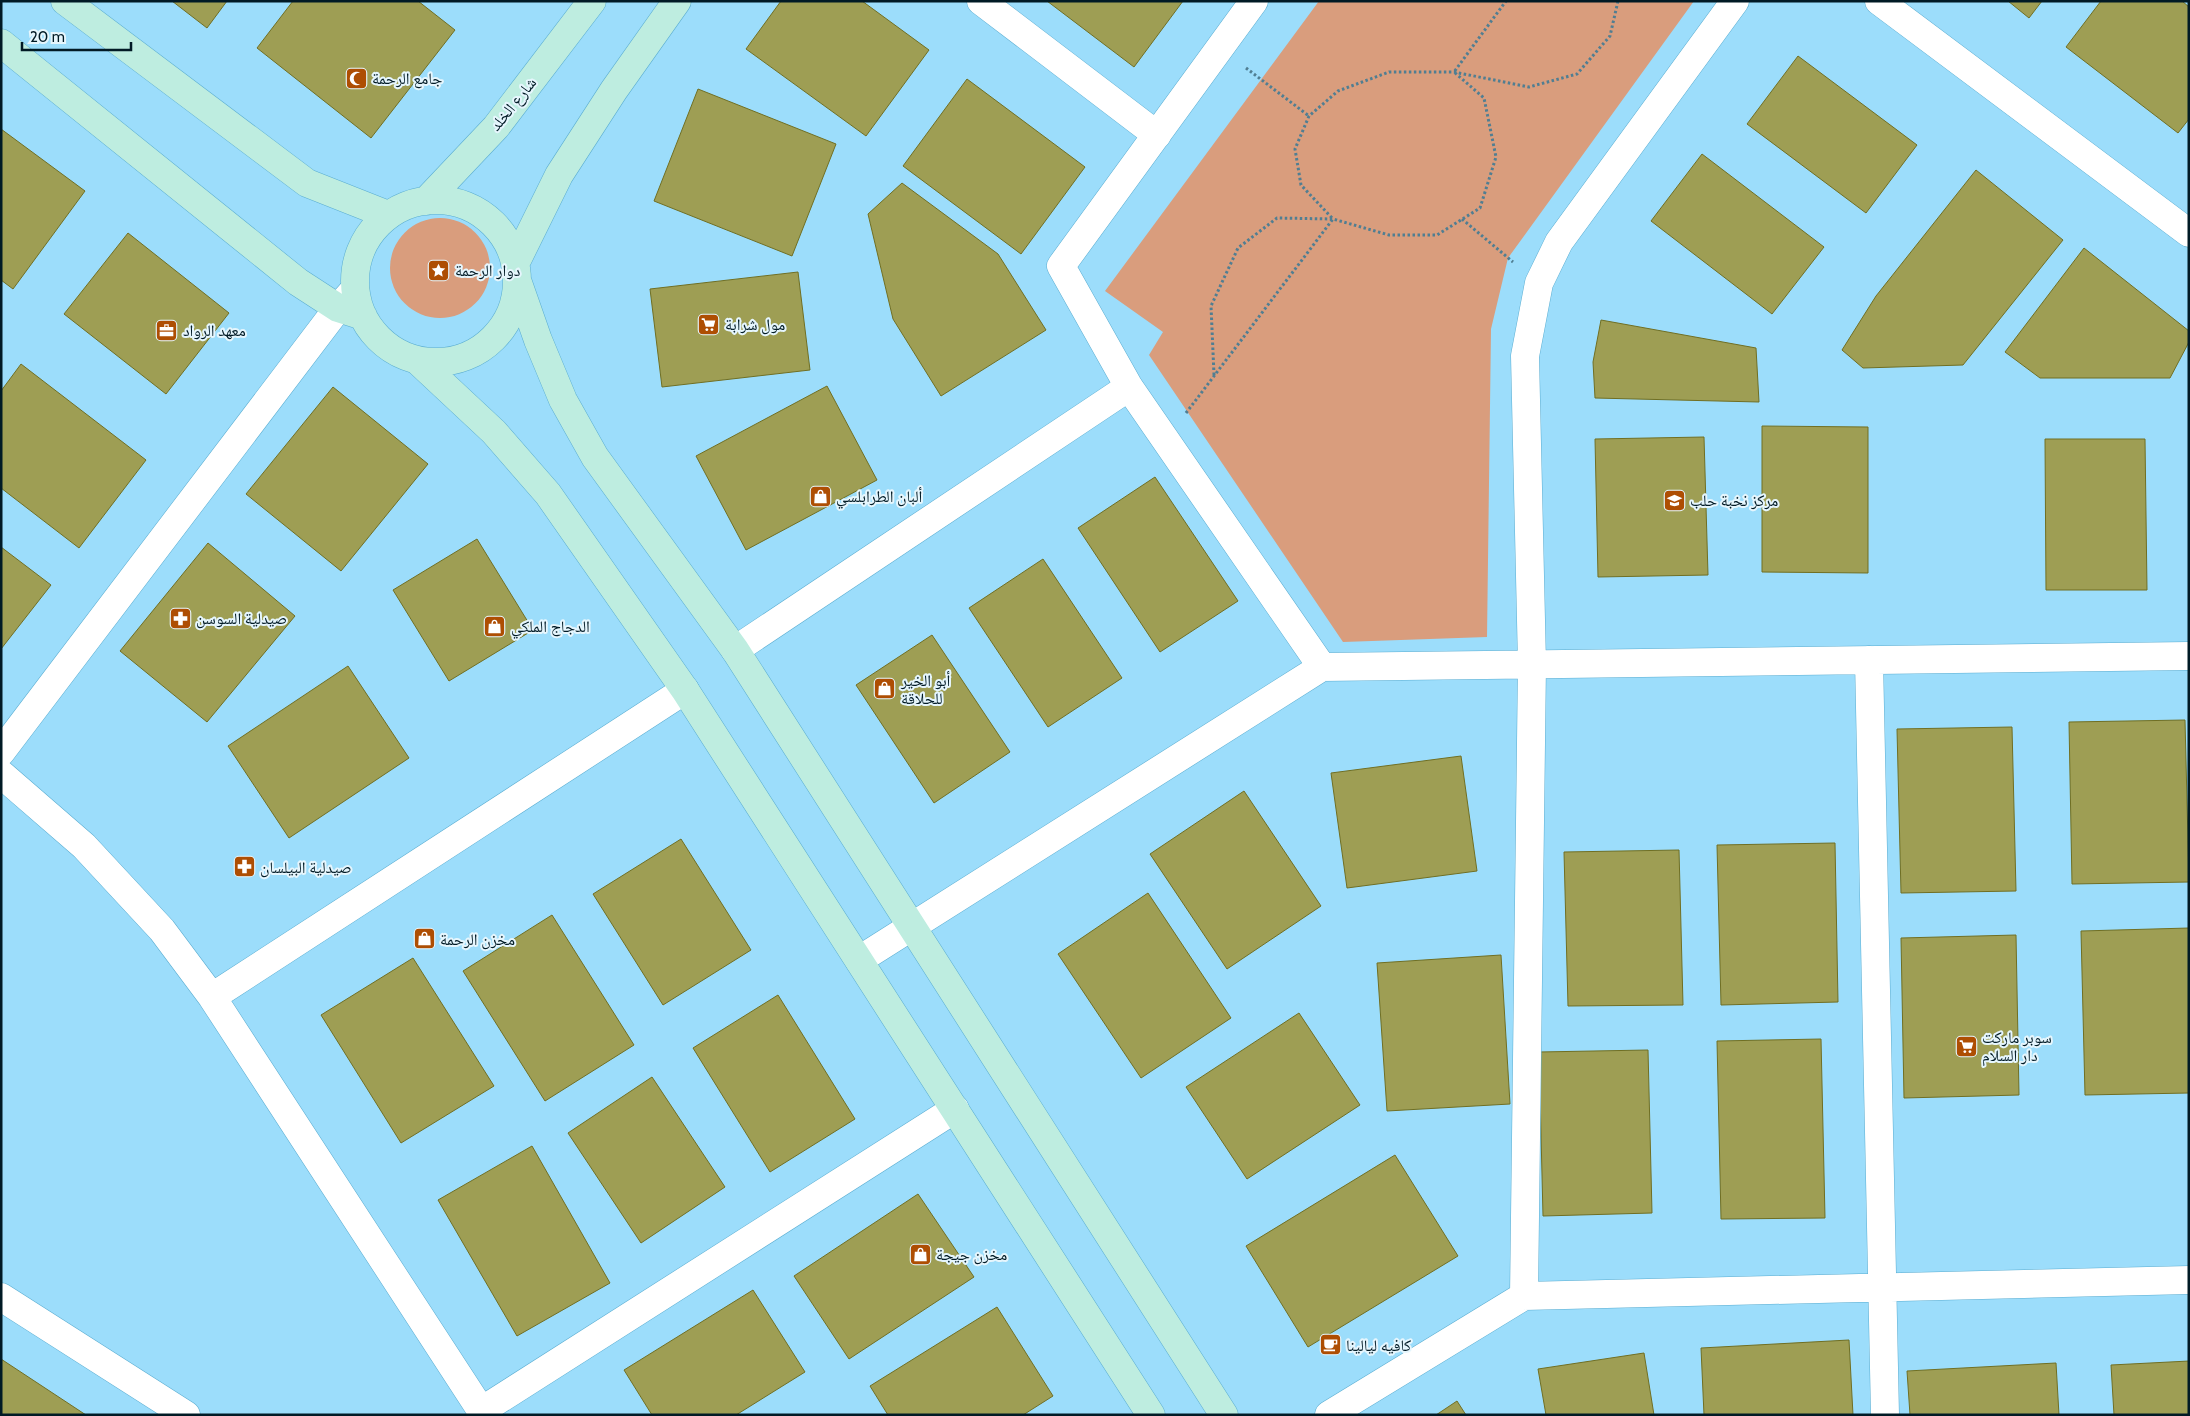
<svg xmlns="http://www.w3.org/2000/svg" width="2190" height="1416" viewBox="0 0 2190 1416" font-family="Cabin,'Noto Naskh Arabic',sans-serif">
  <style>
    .park { fill: #d99d7d }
    .building { fill: #9e9e54; stroke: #706f23 }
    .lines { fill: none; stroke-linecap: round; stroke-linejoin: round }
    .street-casing { stroke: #5aadd1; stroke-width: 29 }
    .secondary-casing { stroke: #5aadd1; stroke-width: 29 }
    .path { stroke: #507e92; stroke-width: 3; stroke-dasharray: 2.5 2.5; stroke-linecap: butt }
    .street { stroke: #fff; stroke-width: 28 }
    .secondary { stroke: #beede0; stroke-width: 28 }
    .labels { text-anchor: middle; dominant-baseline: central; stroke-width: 4; stroke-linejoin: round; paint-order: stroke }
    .poi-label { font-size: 16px; fill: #011a25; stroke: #e6f6fd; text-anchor: start }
    .street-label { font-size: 16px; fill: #011a25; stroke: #e6f6fd }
  </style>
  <rect width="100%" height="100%" fill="#9cddfb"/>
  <!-- park -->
  <path class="park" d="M1319,1h375l-186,257 -17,71 -4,308 -144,5 -194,-287 14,-23 -58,-41z
    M390 268a50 50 0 1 1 100 0a50 50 0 1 1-100 0Z"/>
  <!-- building -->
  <path class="building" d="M172,1h55l-20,27z
    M293,1h125l37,29 -84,108 -114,-90z
    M781,1h81l67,49 -63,86 -120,-87z
    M1047,1h136l-49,66z
    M2008,1h34l-13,17z
    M2101,1h81l7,6v112l-11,14 -112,-86z
    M1798,56l119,89 -51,68 -119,-89z
    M967,79l118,88 -64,87 -118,-88z
    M698,89l138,55 -44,112 -138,-55z
    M1,129l84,62 -72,98 -12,-9z
    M1702,154l122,93 -52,67 -121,-93z
    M1976,170l87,70 -100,125 -100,3 -21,-18 34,-54z
    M902,183l96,71 48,76 -105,66 -48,-77 -25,-105z
    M128,233l101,80 -63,81 -102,-80z
    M2084,248l105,83v11l-19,36h-130l-35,-26z
    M798,272l12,98 -148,17 -12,-98z
    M1601,320l155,28 3,54 -164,-4 -2,-36z
    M21,364l125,96 -67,88 -78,-60v-97z
    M827,386l50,94 -131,70 -50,-94z
    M333,387l95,77 -87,107 -95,-77z
    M1762,426l106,1v146l-106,-1z
    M1704,437l4,138 -110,2 -3,-138z
    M2045,439h100l2,151h-101z
    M1155,477l83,124 -78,51 -82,-124z
    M477,539l56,91 -84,51 -56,-91z
    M208,543l87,73 -88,106 -87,-71z
    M1,547l50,38 -50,64z
    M1043,559l79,119 -74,49 -79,-119z
    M932,635l78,117 -76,51 -78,-118z
    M348,666l61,92 -120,80 -61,-92z
    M2185,720l4,162 -117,2 -3,-162z
    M2012,727l4,164 -115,2 -4,-164z
    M1461,756l16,115 -130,17 -16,-115z
    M1244,791l77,115 -94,63 -77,-115z
    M681,839l70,111 -88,55 -70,-111z
    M1835,843l3,159 -117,3 -4,-160z
    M1679,850l4,155 -115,1 -4,-154z
    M1148,893l83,125 -90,60 -83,-124z
    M552,915l82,130 -89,56 -82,-130z
    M2189,928v165l-104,2 -4,-164z
    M2016,935l3,160 -115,3 -3,-160z
    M1501,955l9,149 -123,7 -10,-148z
    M413,958l81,128 -93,57 -80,-128z
    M778,995l77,124 -85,53 -77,-124z
    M1299,1013l61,92 -113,74 -61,-92z
    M1821,1039l4,179 -104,1 -4,-178z
    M1648,1050l4,163 -109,3 -4,-164z
    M652,1077l73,110 -84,56 -73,-110z
    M532,1146l78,137 -93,53 -79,-136z
    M1395,1155l63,101 -150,91 -62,-101z
    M918,1194l56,83 -125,82 -55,-83z
    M753,1290l52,82 -69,43h-84l-28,-45z
    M997,1307l56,89 -30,19h-135l-18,-29z
    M1849,1340l4,75h-149l-3,-67z
    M1644,1353l10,62h-108l-8,-46z
    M1,1359l85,56h-85z
    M2189,1361v54h-75l-3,-50z
    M2056,1363l3,52h-149l-3,-44z
    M1457,1401l9,14h-30z"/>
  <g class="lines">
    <defs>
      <path id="street" d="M981,1l176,134
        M1254,1l-193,265 68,121 193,280
        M1879,1l310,232
        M735,650l394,-263
        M1869,660l16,755
        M1,752l337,-444 17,-19
        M1,774l83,72 78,84 50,67 272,418
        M859,960l463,-293 867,-11
        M212,997l473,-307
        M1524,1296l8,-632 -7,-308 14,-73 20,-41 176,-241
        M1,1297l185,118
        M481,1411l474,-302
        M1329,1415l195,-119 665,-16"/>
      <path id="secondary" d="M65,1l242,182 81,32
        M1,43l297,239 40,26 25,8
        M355 281a81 81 0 1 1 162 0a81 81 0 1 1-162 0Z
        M426,201l70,-74 96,-126
        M515,264l44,-89 55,-85 63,-89
        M517,280l21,60 25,60 32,57 140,193 489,765
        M418,361l76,71 54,62 137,196 466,725"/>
    </defs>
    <!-- street casing -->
    <use href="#street" class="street-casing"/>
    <!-- secondary casing -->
    <use href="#secondary" class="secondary-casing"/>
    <!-- path -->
    <path class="path" d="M1246,68l63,48
      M1462,219l51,43
      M1214,375l-3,-69 27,-58 39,-30 56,1 56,16h48l43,-27 16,-51 -12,-59 -30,-26 52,-71
      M1186,413l147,-194 -32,-34 -6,-36 14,-33 29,-25 51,-19h65l75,15 48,-13 33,-38 8,-35"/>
    <!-- street -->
    <use href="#street" class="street"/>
    <!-- secondary -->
    <use href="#secondary" class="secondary"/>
  </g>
  <!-- icons -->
  <defs>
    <symbol id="mosque-square" viewBox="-11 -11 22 22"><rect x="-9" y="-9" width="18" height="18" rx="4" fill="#ae4e03" stroke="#e6f6fd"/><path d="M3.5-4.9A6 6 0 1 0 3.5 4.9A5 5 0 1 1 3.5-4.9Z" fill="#fff"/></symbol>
    <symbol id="sight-square" viewBox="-11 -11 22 22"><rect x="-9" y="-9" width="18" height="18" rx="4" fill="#ae4e03" stroke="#e6f6fd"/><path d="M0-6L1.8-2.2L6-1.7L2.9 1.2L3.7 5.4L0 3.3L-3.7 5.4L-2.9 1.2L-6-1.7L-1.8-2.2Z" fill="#fff"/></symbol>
    <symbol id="supermarket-square" viewBox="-11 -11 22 22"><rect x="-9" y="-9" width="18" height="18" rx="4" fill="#ae4e03" stroke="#e6f6fd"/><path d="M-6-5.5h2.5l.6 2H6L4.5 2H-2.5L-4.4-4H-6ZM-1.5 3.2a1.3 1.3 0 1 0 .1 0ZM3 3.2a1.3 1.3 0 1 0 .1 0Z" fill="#fff"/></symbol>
    <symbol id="office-square" viewBox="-11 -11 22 22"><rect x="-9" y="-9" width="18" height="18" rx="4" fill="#ae4e03" stroke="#e6f6fd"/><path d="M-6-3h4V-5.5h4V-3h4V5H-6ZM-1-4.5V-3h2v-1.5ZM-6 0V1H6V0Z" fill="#fff"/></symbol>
    <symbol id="shop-square" viewBox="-11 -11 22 22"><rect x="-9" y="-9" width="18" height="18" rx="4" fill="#ae4e03" stroke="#e6f6fd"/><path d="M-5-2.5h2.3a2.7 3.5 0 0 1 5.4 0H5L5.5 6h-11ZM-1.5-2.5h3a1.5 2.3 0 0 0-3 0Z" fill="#fff"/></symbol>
    <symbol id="school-square" viewBox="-11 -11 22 22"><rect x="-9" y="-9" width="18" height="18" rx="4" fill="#ae4e03" stroke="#e6f6fd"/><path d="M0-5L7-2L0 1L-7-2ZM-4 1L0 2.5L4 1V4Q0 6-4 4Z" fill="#fff"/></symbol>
    <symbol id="pharmacy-square" viewBox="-11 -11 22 22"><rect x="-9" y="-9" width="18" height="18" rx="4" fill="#ae4e03" stroke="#e6f6fd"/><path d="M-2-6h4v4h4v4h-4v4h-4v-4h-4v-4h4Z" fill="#fff"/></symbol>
    <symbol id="cafe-square" viewBox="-11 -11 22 22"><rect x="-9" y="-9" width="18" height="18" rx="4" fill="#ae4e03" stroke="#e6f6fd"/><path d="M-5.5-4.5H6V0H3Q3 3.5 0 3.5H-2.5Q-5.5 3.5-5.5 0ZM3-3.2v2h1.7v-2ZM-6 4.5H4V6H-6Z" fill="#fff"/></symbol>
  </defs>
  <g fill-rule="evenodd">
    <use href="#mosque-square" x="344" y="66" width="25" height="25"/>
    <use href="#sight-square" x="426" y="258" width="25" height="25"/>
    <use href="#supermarket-square" x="696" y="312" width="25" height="25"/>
    <use href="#office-square" x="154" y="318" width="25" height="25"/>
    <use href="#shop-square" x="808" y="484" width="25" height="25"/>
    <use href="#school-square" x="1662" y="488" width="25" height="25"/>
    <use href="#pharmacy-square" x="168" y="606" width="25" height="25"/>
    <use href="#shop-square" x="482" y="614" width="25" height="25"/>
    <use href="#shop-square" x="872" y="676" width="25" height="25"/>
    <use href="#pharmacy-square" x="232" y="854" width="25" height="25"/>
    <use href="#shop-square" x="412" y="926" width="25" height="25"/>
    <use href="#supermarket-square" x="1954" y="1034" width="25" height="25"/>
    <use href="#shop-square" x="908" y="1242" width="25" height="25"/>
    <use href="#cafe-square" x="1318" y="1332" width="25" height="25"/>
  </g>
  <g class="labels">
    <!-- poi labels -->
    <g class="poi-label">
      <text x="372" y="78">جامع الرحمة</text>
      <text x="455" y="270">دوار الرحمة</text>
      <text x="725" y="324">مول شرابة</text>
      <text x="183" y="330">معهد الرواد</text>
      <text x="836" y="496">ألبان الطرابلسي</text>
      <text x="1690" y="500">مركز نخبة حلب</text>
      <text x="196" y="618">صيدلية السوسن</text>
      <text x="511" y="626">الدجاج الملكي</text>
      <text x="901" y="680">أبو الخير<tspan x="901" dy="18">للحلاقة</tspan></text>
      <text x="260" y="867">صيدلية البيلسان</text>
      <text x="440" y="939">مخزن الرحمة</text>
      <text x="1982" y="1037">سوبر ماركت<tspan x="1982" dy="18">دار السلام</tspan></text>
      <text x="936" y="1254">مخزن جيجة</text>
      <text x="1346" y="1345">كافيه ليالينا</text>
    </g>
    <!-- street labels -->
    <g class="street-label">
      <text transform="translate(513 104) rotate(-51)">شارع الخلد</text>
    </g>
  </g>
  <!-- border -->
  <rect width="2190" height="1416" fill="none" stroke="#011a25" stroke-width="5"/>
  <!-- scale -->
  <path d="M22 42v8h109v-8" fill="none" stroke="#011a25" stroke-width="2.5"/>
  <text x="30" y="42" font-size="15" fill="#011a25" stroke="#e6f6fd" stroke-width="4" paint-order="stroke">20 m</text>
</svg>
